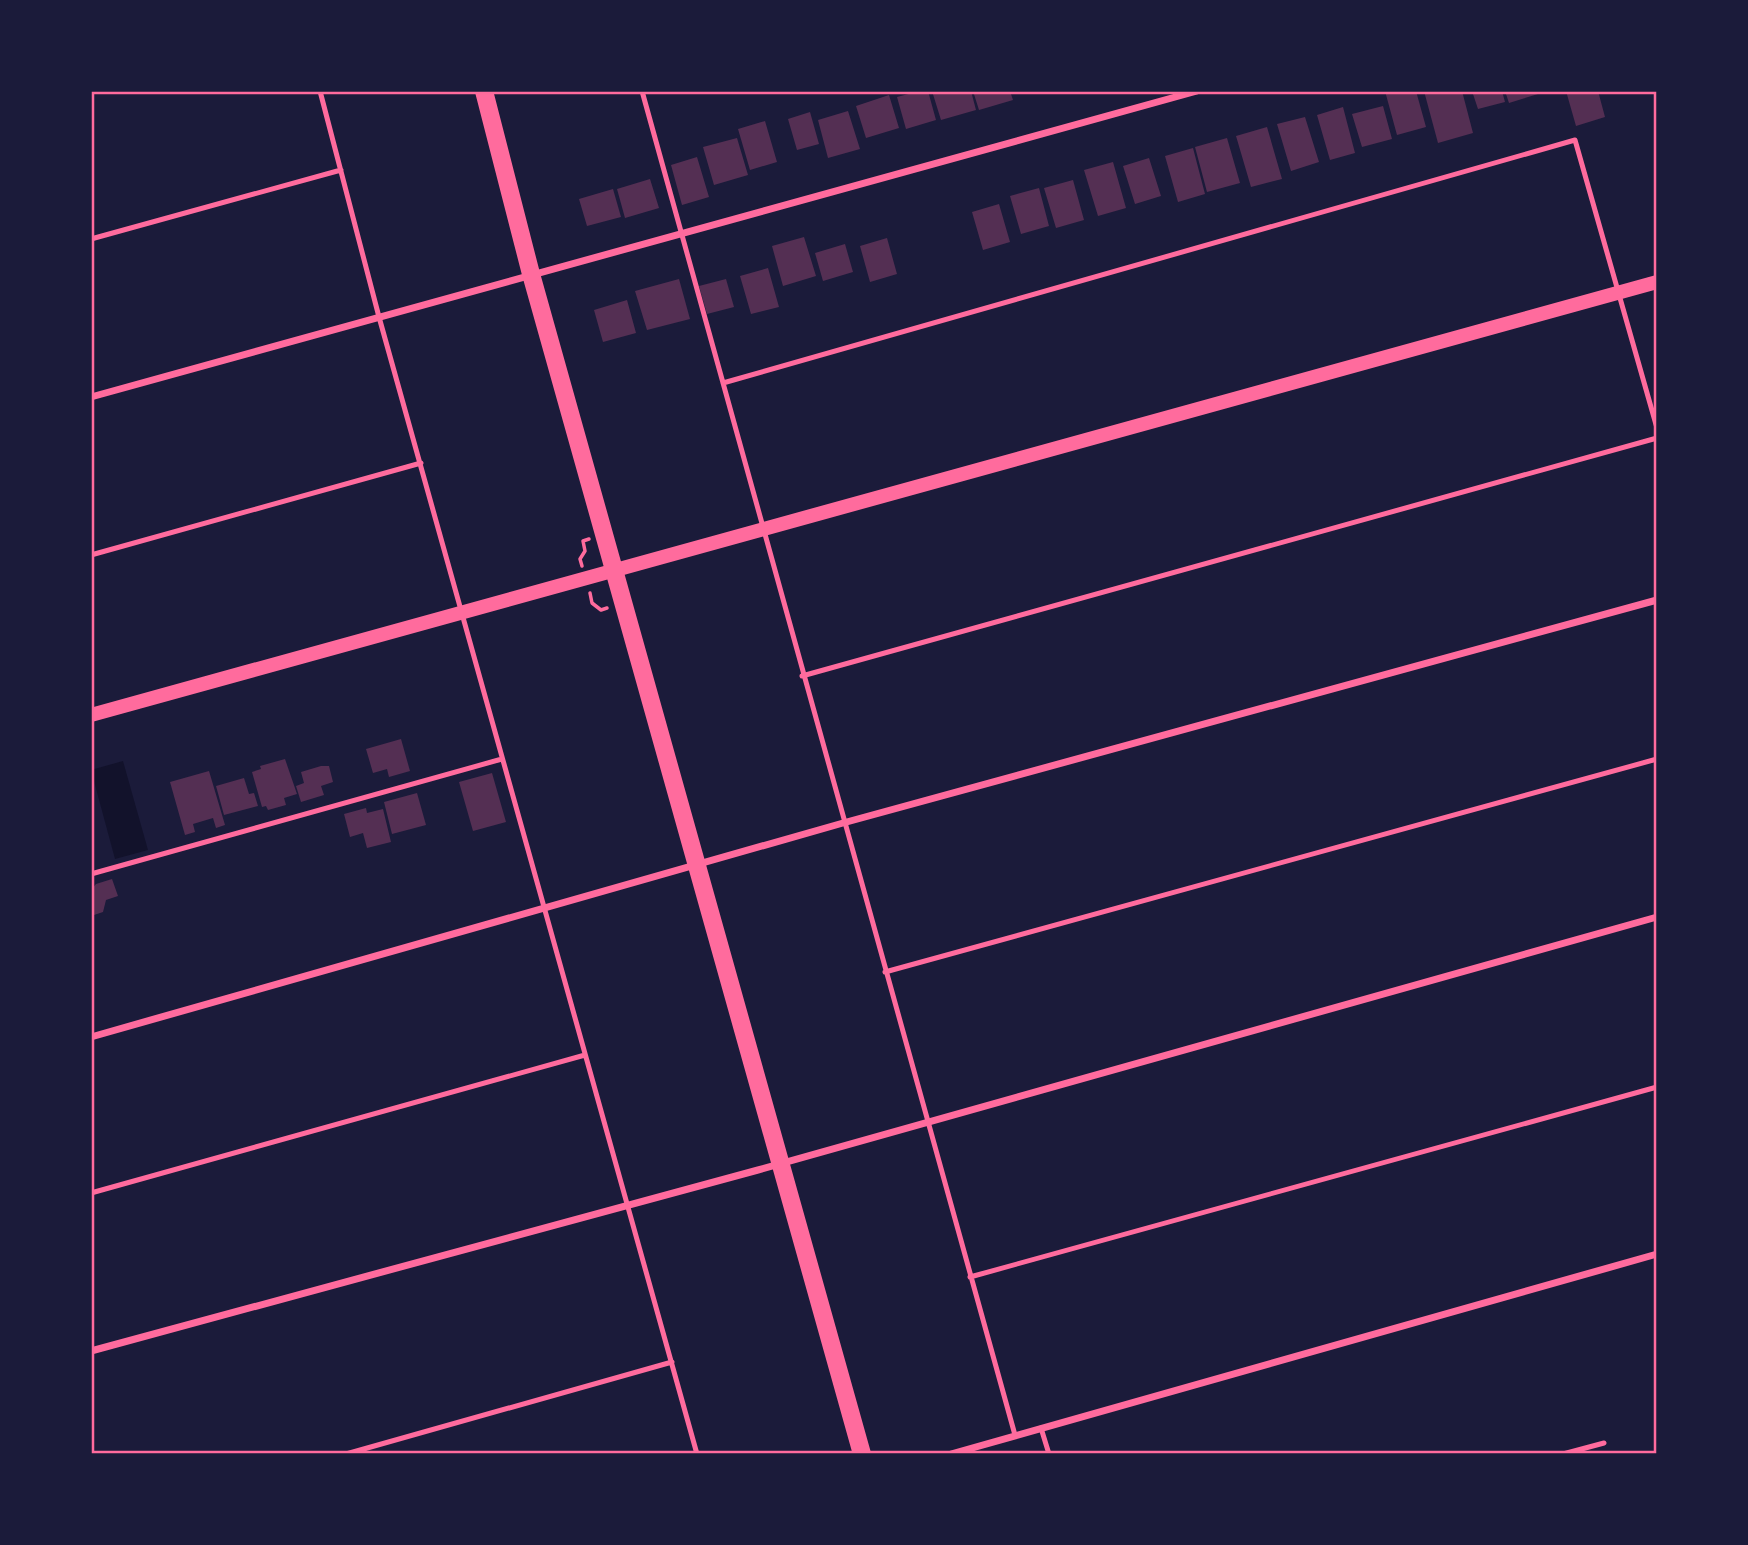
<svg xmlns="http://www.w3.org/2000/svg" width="1748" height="1545" viewBox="0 0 1748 1545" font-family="Poppins,sans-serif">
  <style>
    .water { fill: #12122b }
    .building { fill: #542f53 }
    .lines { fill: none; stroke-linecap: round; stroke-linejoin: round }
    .path { stroke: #ff6b9d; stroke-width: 3.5 }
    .service { stroke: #ff6b9d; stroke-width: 5 }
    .minor { stroke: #ff6b9d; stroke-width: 7 }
    .secondary { stroke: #ff6b9d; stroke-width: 14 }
    .primary { stroke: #ff6b9d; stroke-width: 18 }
    .neatline { fill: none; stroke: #ff6b9d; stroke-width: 2.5 }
  </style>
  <rect width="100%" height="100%" fill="#1b1b3a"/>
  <!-- water -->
  <path class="water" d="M123,761l25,89 -33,9 -24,-89z"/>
  <!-- building -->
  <path class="building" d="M920,91h8l8,29 -30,9 -9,-32z
    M932,91h39l5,19 -35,10z
    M973,91h37l3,9 -34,10z
    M1385,91h31l10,36 -29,8z
    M1424,91h38l11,42 -35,10z
    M1472,91h30l3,11 -27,7z
    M1505,91h32l1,3 -29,9z
    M1566,91h32l7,26 -29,9z
    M889,95l10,33 -33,10 -10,-32z
    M1383,106l9,33 -30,8 -10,-33z
    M1343,107l12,46 -25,7 -13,-45z
    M848,111l12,38 -32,9 -10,-38z
    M810,112l9,32 -22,6 -9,-31z
    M1305,117l14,45 -28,9 -14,-47z
    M765,121l12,41 -27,8 -12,-41z
    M1267,127l15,52 -31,8 -15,-51z
    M737,138l11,37 -34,10 -11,-38z
    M1227,138l13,45 -33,9 -12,-45z
    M1193,148l12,46 -27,8 -13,-46z
    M697,157l12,40 -27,8 -11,-40z
    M1149,158l12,38 -26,8 -12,-38z
    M1113,162l13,46 -28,8 -14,-46z
    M650,179l9,29 -34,10 -8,-29z
    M1073,180l11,40 -28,8 -12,-40z
    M1039,188l10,38 -28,8 -11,-38z
    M613,189l8,28 -34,9 -8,-27z
    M999,204l11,38 -27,8 -11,-38z
    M804,237l12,39 -33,10 -11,-40z
    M887,238l10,36 -27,8 -10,-36z
    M845,244l8,28 -30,9 -8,-28z
    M768,268l11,39 -28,7 -11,-38z
    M679,279l11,40 -43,11 -12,-39z
    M726,279l8,28 -27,7 -8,-28z
    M627,300l9,33 -33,9 -9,-32z
    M401,739l9,32 -21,6 -2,-8 -14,4 -7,-24z
    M285,759l12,35 -13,4 2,7 -18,5 -2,-4 -4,1 -10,-35 9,-3 -1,-3z
    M321,766h8l4,16 -12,4 3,9 -23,7 -5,-16 8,-3 -3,-11z
    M209,771l16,54 -9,3 -3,-10 -20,6 2,8 -10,3 -15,-53z
    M492,773l14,49 -33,9 -14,-49z
    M244,778l5,16 5,-1 4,13 -34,9 -8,-29z
    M417,793l9,32 -34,9 -8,-32z
    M366,808l1,5 16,-4 8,33 -24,6 -4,-15 -13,4 -6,-23z
    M112,879l6,17 -12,4 -3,12 -12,4v-26l5,-6z"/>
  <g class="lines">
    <!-- path -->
    <path class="path" d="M582,566l-2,-7 5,-8 -2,-10 6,-2
      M590,593l2,10 9,7 6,-2"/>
    <!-- service -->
    <path class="service" d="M320,91l59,226 318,1137
      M642,91l373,1344
      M91,239l250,-69
      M723,383l852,-243 82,288
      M91,555l330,-92
      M802,676l855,-238
      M91,874l411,-115
      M885,972l772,-213
      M91,1193l494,-138
      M970,1277l687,-190
      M1041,1428l8,26
      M346,1454l326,-92
      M1563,1454l41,-11"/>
    <!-- minor -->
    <path class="minor" d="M91,397l1106,-306
      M91,1037l752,-214 814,-223
      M91,1351l667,-181 899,-253
      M951,1454l706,-200"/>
    <!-- secondary -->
    <path class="secondary" d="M91,715l1566,-433"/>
    <!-- primary -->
    <path class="primary" d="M484,91l47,183 331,1180"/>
  </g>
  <!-- border -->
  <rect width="1748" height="1545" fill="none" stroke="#1b1b3a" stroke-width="186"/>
  <rect x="93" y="93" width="1562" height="1359" class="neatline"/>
</svg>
